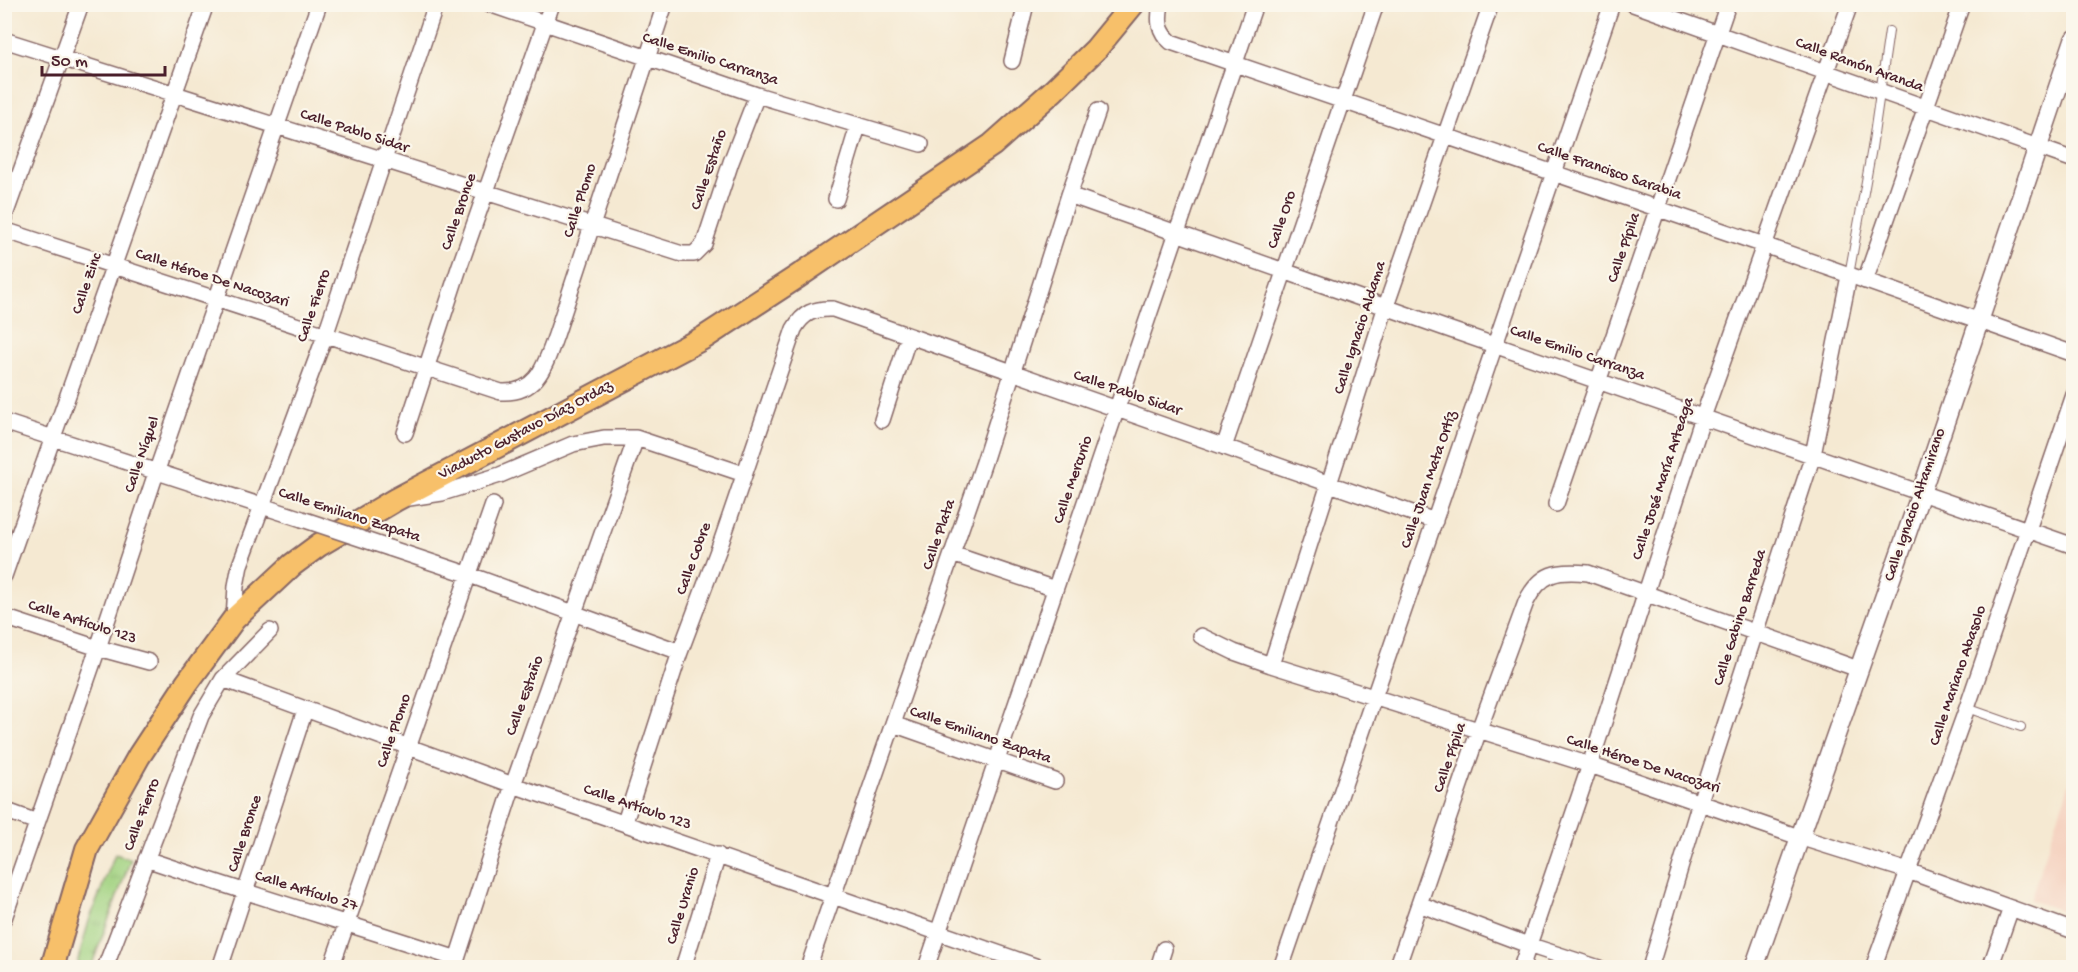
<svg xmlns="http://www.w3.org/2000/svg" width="2078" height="972" viewBox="0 0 2078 972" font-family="'Gochi Hand',sans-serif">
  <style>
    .built { fill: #f5d3c1 }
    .grass { fill: url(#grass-tufts); stroke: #767856; stroke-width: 1.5 }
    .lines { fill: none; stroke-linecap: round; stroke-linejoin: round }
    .service-casing { stroke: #866665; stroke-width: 10 }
    .minor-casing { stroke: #866665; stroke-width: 18 }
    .tertiary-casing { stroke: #866665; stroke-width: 21 }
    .primary-casing { stroke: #866665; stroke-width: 26 }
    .service { stroke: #fff; stroke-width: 8 }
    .minor { stroke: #fff; stroke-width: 15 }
    .tertiary { stroke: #fff; stroke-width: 18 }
    .primary { stroke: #f7c06b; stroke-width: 22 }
    .minor-bridge-casing { stroke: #866665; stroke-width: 18; stroke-linecap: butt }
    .minor-bridge { stroke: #fff; stroke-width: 15 }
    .labels { text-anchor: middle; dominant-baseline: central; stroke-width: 4.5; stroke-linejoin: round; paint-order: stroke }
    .street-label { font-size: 16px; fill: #4a1f2b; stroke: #fbf7ec }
  </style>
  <defs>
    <pattern id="grass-tufts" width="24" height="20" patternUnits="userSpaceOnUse" patternTransform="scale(1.5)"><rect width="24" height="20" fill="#a1d280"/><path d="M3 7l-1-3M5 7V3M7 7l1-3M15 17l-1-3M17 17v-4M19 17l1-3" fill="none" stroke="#8cb46f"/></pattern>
  </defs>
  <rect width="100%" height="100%" fill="#fbf7ec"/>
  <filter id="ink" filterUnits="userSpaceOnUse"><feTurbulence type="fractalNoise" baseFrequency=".0167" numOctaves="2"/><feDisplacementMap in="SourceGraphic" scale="12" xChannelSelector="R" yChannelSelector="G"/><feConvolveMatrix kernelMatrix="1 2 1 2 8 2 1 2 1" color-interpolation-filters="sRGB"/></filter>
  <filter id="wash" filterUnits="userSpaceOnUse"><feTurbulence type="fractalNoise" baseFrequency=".008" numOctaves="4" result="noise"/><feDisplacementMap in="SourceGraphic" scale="24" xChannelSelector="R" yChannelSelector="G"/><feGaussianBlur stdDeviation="1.35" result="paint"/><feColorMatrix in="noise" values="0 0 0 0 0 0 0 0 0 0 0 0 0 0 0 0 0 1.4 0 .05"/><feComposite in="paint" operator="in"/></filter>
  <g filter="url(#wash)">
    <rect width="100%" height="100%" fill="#f5e9d2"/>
    <!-- built -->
    <path class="built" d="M2073,773v142l-43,-15z"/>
    <!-- grass -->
    <path class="grass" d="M115,854l16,5 -40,108h-15l13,-46z"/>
  </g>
  <g filter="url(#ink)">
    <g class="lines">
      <defs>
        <path id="service" d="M1849,275l23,-127 17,-117
          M1967,708l54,19"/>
        <path id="minor" d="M489,4l268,91 164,49
          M1161,4c-3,16 -3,27 10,38l593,203 310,109
          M1633,4l441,156
          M4,40l678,214h12l10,-10 27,-82 26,-67
          M1012,61l14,-57
          M1069,195l373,132 632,219
          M836,199l22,-73
          M4,218l77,-214
          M4,230l497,162c37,2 44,-27 55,-57l109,-331
          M1865,281l97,-277
          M882,420l27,-84
          M4,422l298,97
          M405,433l54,-165 93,-264
          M1224,447l152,-443
          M409,498l33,-5 58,-18 73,-31 31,-6h32l108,36
          M1556,504l172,-500
          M389,548l78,26 213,78
          M952,554l103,35
          M4,576l202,-572
          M4,617l94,31 51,14
          M234,619l2,-33 4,-21 85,-229 111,-332
          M1201,636l33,16 37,13 319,100 209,72 109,34 166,60
          M1271,665l115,-359 105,-302
          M223,679l290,106 528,183
          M893,724l162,57
          M4,810l33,12
          M625,822l55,-170 42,-112 72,-211c9,-16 20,-21 39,-20l602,212
          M146,859c103,35 207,66 311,100
          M1419,904l109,41 71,23
          M4,918l94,-270 58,-175 163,-469
          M105,968l96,-252 22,-37 47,-48
          M220,968l85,-258
          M331,968l162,-463
          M454,968l59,-183 123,-347
          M683,968l35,-113
          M808,968l176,-506 85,-267 29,-84
          M926,968l329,-964
          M1158,968l6,-19
          M1281,968l331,-964
          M1397,968l82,-238 47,-128c15,-30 31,-32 62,-29l270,96
          M1521,968l69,-203 113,-348 147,-413
          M1650,968l50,-166 113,-347 36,-179
          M1873,968l94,-260 107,-313
          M1990,968l21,-60"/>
        <path id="tertiary" d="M1754,968l167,-475 153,-453"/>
        <path id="primary" d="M52,968l35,-119 52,-93 48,-73 47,-64 58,-54 27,-20 76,-45 310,-163 92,-60 195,-132 62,-55 42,-41 37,-45"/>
      </defs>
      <!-- service casing -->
      <use href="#service" class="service-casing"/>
      <!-- minor casing -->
      <use href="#minor" class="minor-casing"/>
      <!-- tertiary casing -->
      <use href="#tertiary" class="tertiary-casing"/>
      <!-- primary casing -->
      <use href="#primary" class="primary-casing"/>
      <!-- service -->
      <use href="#service" class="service"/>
      <!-- minor -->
      <use href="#minor" class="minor"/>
      <!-- tertiary -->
      <use href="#tertiary" class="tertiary"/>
      <!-- primary -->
      <use href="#primary" class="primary"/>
      <defs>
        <path id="minor-bridge" d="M302,519l87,29"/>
      </defs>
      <!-- minor-bridge casing -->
      <use href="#minor-bridge" class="minor-bridge-casing"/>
      <!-- minor-bridge -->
      <use href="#minor-bridge" class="minor-bridge"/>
    </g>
  </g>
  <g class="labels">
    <!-- street labels -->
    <g class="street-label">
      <text transform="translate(710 60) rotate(18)">Calle Emilio Carranza</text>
      <text transform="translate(1859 66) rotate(20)">Calle Ramón Aranda</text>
      <text transform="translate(354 132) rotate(18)">Calle Pablo Sidar</text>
      <text transform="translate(710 170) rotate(-71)">Calle Estaño</text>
      <text transform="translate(1609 172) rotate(19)">Calle Francisco Sarabia</text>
      <text transform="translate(581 201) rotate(-72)">Calle Plomo</text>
      <text transform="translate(460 212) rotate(-71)">Calle Bronce</text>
      <text transform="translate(1283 220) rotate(-71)">Calle Oro</text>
      <text transform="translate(1625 248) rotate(-71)">Calle Pípila</text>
      <text transform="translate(212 279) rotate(18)">Calle Héroe De Nacozari</text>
      <text transform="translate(88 284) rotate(-71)">Calle Zinc</text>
      <text transform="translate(315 306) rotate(-71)">Calle Fierro</text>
      <text transform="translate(1361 328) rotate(-72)">Calle Ignacio Aldama</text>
      <text transform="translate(1577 354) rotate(19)">Calle Emilio Carranza</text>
      <text transform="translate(1127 394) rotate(19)">Calle Pablo Sidar</text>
      <text transform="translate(526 431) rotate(-28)">Viaducto Gustavo Díaz Ordaz</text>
      <text transform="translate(143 455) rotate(-71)">Calle Níquel</text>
      <text transform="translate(1664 479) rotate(-72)">Calle José María Arteaga</text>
      <text transform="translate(1074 480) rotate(-71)">Calle Mercurio</text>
      <text transform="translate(1430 480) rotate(-71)">Calle Juan Mata Ortíz</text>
      <text transform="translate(1916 505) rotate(-71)">Calle Ignacio Altamirano</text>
      <text transform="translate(349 516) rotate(18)">Calle Emiliano Zapata</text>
      <text transform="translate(940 535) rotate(-71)">Calle Plata</text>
      <text transform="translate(695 559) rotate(-70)">Calle Cobre</text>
      <text transform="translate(1741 618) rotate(-72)">Calle Gabino Barreda</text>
      <text transform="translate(82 623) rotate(18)">Calle Artículo 123</text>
      <text transform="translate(1959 676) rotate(-71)">Calle Mariano Abasolo</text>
      <text transform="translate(526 696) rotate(-70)">Calle Estaño</text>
      <text transform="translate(395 731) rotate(-71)">Calle Plomo</text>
      <text transform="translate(980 736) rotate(19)">Calle Emiliano Zapata</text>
      <text transform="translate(1451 758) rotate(-71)">Calle Pípila</text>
      <text transform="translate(1643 765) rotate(18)">Calle Héroe De Nacozari</text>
      <text transform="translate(637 808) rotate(19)">Calle Artículo 123</text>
      <text transform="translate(143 815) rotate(-69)">Calle Fierro</text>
      <text transform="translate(246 834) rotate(-72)">Calle Bronce</text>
      <text transform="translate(306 892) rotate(17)">Calle Artículo 27</text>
      <text transform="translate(684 906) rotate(-73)">Calle Uranio</text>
    </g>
  </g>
  <!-- margin -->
  <rect width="2078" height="972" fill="none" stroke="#fbf7ec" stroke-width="24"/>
  <!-- scale -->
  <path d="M42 66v9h123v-9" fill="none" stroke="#4a1f2b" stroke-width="3"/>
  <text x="51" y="66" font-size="18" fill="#4a1f2b" stroke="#fbf7ec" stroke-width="4.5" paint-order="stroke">50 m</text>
</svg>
